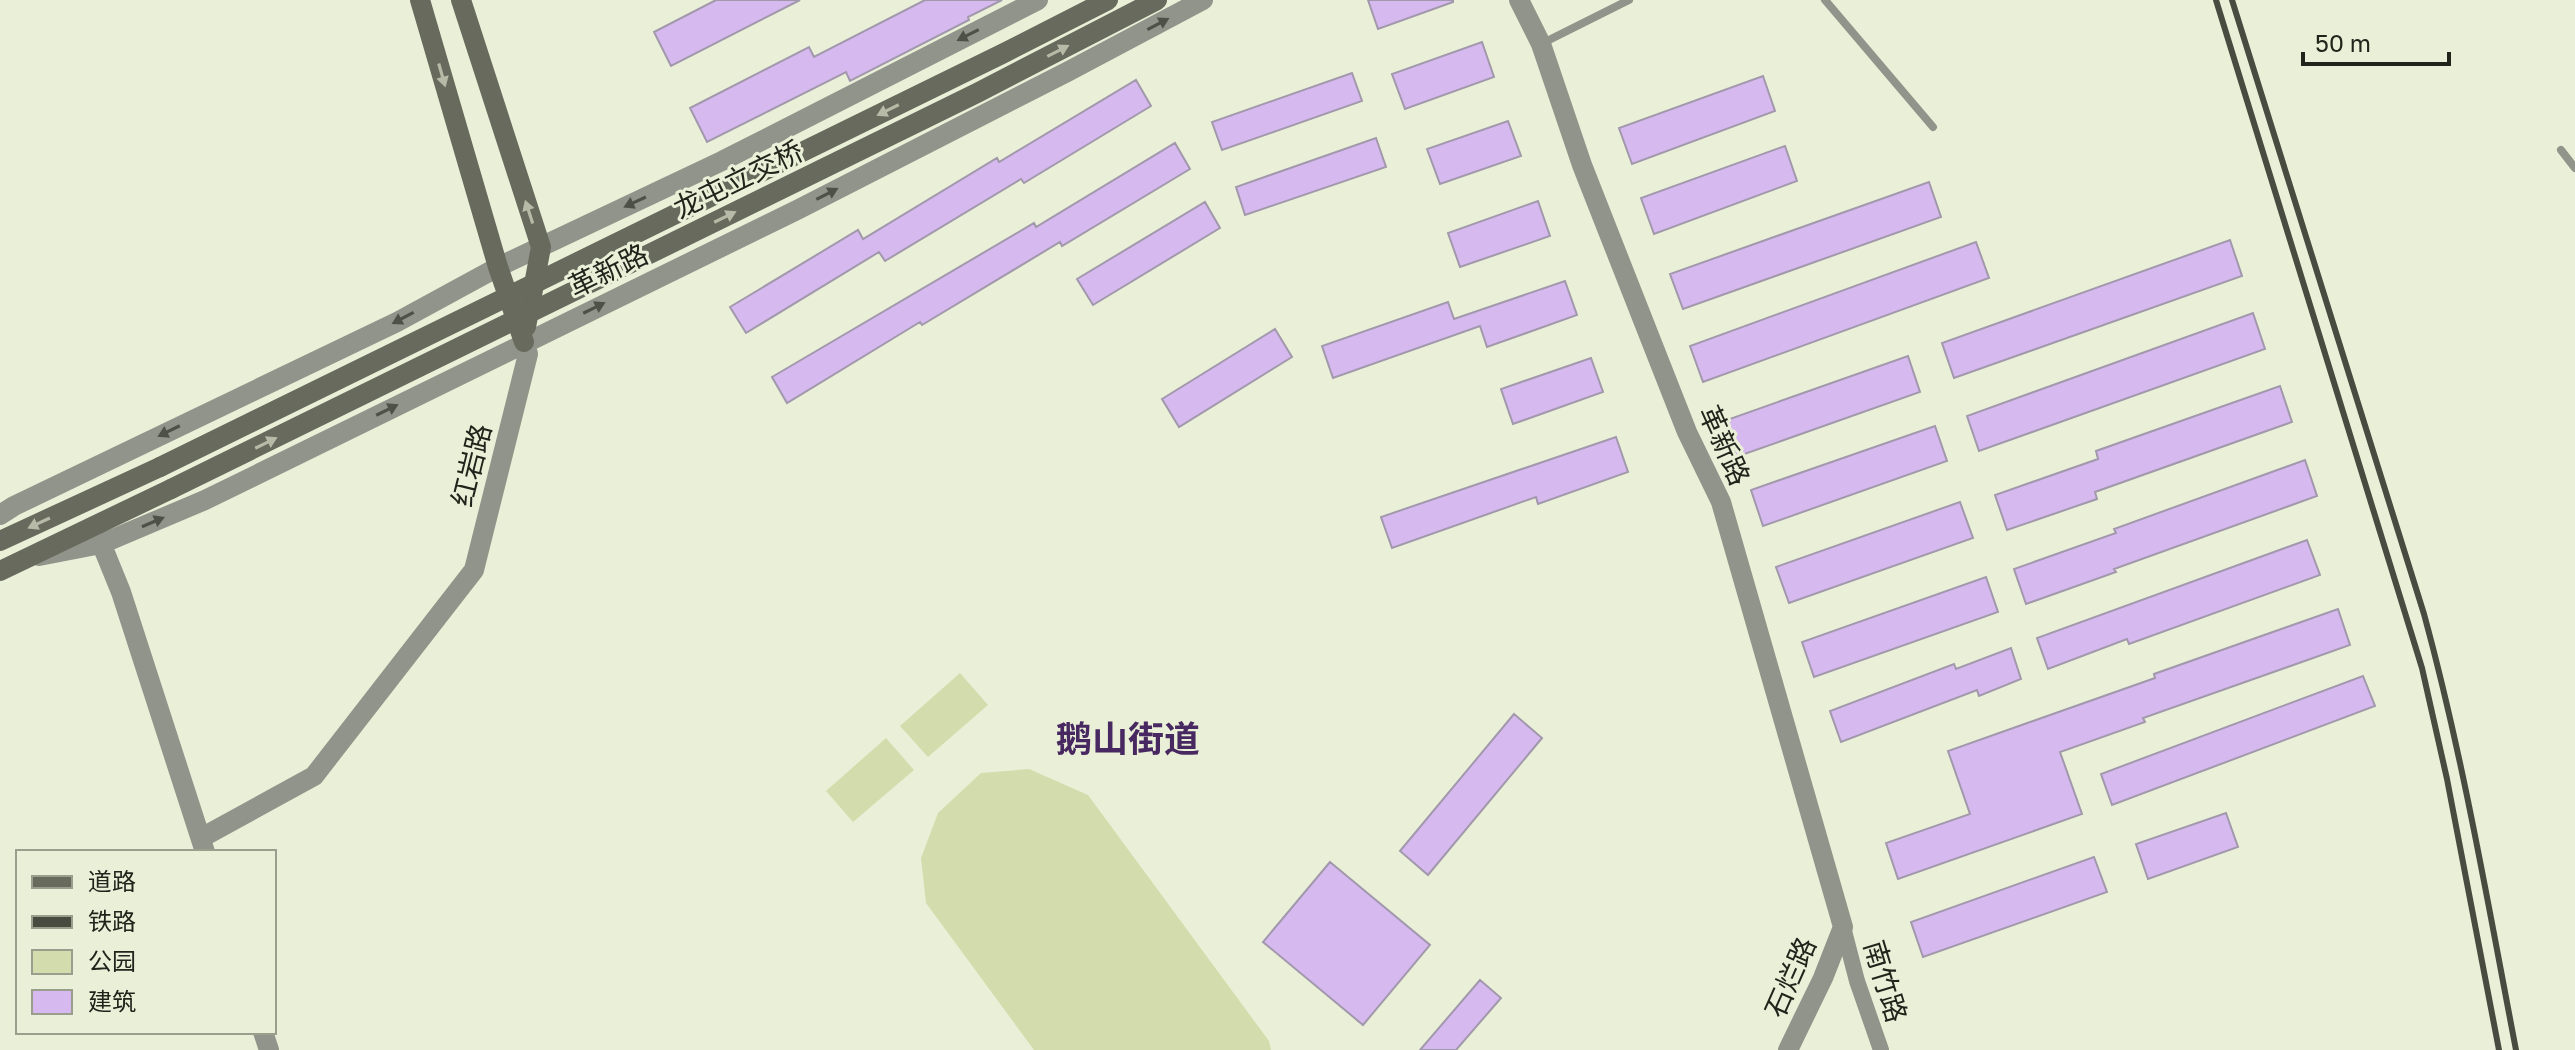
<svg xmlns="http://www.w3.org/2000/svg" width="2575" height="1050" viewBox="0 0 2575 1050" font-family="'Golos Text','Noto Sans SC',sans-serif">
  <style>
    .green { fill: #d2dcac }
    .building { fill: #d6baef; stroke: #a298ac; stroke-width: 2 }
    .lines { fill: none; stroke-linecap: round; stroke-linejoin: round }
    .service { stroke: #91948a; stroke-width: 8 }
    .minor { stroke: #91948a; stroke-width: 16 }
    .tertiary { stroke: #91948a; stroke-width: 20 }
    .secondary { stroke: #676a5c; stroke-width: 20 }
    .rail { stroke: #484b40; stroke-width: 6 }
    .secondary-bridge { stroke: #676a5c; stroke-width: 20 }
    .oneway { fill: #4e5148 }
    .oneway2 { fill: #b6baa6 }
    .labels { text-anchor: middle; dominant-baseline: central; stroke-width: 6; stroke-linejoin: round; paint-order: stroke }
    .street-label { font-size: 28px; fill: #22241c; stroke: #eaf0d8 }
    .district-label { font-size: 36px; font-weight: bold; fill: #482860; stroke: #eaf0d8 }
  </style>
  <rect width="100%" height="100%" fill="#eaf0d8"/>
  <!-- green -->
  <path class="green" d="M960,673l28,32 -60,52 -28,-31z
    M886,738l28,32 -61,52 -27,-31z
    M1029,769l59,26 181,246 2,9h-237l-108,-147 -5,-45 17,-45 43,-40z"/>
  <!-- building -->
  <path class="building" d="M716,0h84l-129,66 -17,-34z
    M925,0h77l-34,17 1,3 -119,61 -4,-9 -139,70 -17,-34 119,-61 5,10z
    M1368,0h85v2l-75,27z
    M1482,42l12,35 -89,32 -13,-35z
    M1352,73l10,28 -140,49 -10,-28z
    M1763,76l12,35 -143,53 -13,-36z
    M1136,80l15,26 -127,77 -3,-4 -136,82 -6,-9 -133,81 -16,-26 128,-77 5,9 134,-81 2,4z
    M1508,121l13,35 -81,28 -13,-35z
    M1376,138l10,29 -141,48 -9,-28z
    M1175,143l15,26 -128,77 -2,-4 -138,83 -2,-3 -133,81 -15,-26 262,-154 2,4z
    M1785,146l12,35 -143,53 -13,-36z
    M1929,182l12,35 -258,92 -13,-35z
    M1538,201l12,35 -90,31 -12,-34z
    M1205,202l15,26 -127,77 -16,-26z
    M2230,240l12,36 -288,102 -12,-35z
    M1976,242l13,36 -286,104 -13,-36z
    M1565,281l12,34 -90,32 -7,-21 -147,52 -11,-32 126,-44 6,17z
    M2253,313l12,36 -286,102 -12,-35z
    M1275,329l17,28 -113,70 -17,-28z
    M1908,356l12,36 -184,65 -12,-36z
    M1591,358l12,34 -90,32 -12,-35z
    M2280,386l12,36 -197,70 2,7 -90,31 -12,-35 103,-36 -2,-8z
    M1935,426l12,35 -184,65 -12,-36z
    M1616,437l12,35 -90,32 -2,-7 -144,51 -11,-31z
    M2305,460l12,36 -203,73 2,3 -90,32 -12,-35 102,-36 -2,-4z
    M1960,502l13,36 -184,65 -13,-36z
    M2307,540l13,35 -191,69 -2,-5 -79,30 -11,-31z
    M1986,577l12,35 -184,65 -12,-35z
    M2338,609l12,36 -207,73 2,4 -85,30 22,62 -184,65 -12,-36 84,-29 -22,-63 207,-73 -1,-4z
    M2011,648l10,31 -42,17 -2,-6 -136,52 -11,-31 124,-47 2,5z
    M2363,676l12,30 -263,99 -11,-31z
    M1514,714l28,24 -114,137 -28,-24z
    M2226,813l12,34 -90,32 -12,-35z
    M2094,857l13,35 -184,65 -12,-35z
    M1330,862l100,83 -67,80 -100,-83z
    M1480,980l21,18 -45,52h-36z"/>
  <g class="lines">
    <!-- service -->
    <path class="service" d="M1825,0l108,127
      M1541,44l88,-44
      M2561,150l14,18"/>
    <!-- minor -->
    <path class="minor" d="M1843,927l14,54 24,69"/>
    <!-- tertiary -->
    <path class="tertiary" d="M1519,0l22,44 41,121 105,267 34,70 122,425 -20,51 -35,72
      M0,515l14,-9 383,-184 101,-55 224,-106 316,-161
      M97,533l24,59 84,260
      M39,556l62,-12 104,-44 592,-290 270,-138 136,-72
      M201,838l113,-62 160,-206 54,-216 -4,-12
      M263,1032l6,18"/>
    <!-- secondary -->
    <path class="secondary" d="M420,0l78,267 26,75
      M461,0l80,247 -15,80
      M0,541l160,-74
      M0,571l171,-82"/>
    <!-- rail -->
    <path class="rail" d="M2216,0l206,668 25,111 52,271
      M2232,0l192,614c39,143 64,290 92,436"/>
    <!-- secondary-bridge -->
    <path class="secondary-bridge" d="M160,467l844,-414 104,-53
      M171,489l806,-396 180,-93"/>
  </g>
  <!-- one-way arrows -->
  <defs><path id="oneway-solid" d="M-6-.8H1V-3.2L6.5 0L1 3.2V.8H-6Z" transform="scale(2)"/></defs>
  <g class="oneway">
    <use href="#oneway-solid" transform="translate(1158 24) rotate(-28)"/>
    <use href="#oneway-solid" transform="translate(968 35) rotate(153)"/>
    <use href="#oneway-solid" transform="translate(827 194) rotate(-27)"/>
    <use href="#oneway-solid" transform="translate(635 202) rotate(155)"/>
    <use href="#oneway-solid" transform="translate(594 308) rotate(-26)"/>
    <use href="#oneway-solid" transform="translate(403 318) rotate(152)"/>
    <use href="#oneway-solid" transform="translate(387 410) rotate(-26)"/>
    <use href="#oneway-solid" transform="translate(169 431) rotate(154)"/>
    <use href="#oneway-solid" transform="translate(153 522) rotate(-23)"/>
  </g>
  <g class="oneway2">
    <use href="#oneway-solid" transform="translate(1058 51) rotate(-27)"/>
    <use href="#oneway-solid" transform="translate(442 75) rotate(74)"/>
    <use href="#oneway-solid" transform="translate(888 110) rotate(154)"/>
    <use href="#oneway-solid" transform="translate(529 212) rotate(-108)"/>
    <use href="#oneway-solid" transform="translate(725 217) rotate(-26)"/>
    <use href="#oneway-solid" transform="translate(266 443) rotate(-26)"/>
    <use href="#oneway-solid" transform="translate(39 523) rotate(155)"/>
  </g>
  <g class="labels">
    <!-- street labels -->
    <g class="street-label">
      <text transform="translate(738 179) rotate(-26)">龙屯立交桥</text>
      <text transform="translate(608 270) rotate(-26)">革新路</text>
      <text transform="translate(1725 445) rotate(66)">革新路</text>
      <text transform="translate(471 465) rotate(-76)">红岩路</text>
      <text transform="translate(1790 977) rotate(-66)">石烂路</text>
      <text transform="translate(1886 981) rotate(73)">南竹路</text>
    </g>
    <!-- district labels -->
    <g class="district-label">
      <text x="1128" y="738">鹅山街道</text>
    </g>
  </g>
  <!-- legend -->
  <rect x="16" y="850" width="260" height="184" fill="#eaf0d8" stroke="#9a9e8d" stroke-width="2"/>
  <rect x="32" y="876" width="40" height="12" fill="#676a5c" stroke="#9a9e8d" stroke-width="2"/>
  <text x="88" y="890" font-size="24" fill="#22241c">道路</text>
  <rect x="32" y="916" width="40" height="12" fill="#484b40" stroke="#9a9e8d" stroke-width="2"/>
  <text x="88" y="930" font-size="24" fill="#22241c">铁路</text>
  <rect x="32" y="950" width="40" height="24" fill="#d2dcac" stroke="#9a9e8d" stroke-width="2"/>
  <text x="88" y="970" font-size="24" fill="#22241c">公园</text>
  <rect x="32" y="990" width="40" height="24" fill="#d6baef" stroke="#9a9e8d" stroke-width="2"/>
  <text x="88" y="1010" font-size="24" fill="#22241c">建筑</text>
  <!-- scale -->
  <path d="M2303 52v12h146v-12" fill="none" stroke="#22241c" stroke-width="4"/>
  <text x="2315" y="52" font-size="24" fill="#22241c" stroke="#eaf0d8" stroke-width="6" paint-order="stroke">50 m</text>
</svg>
